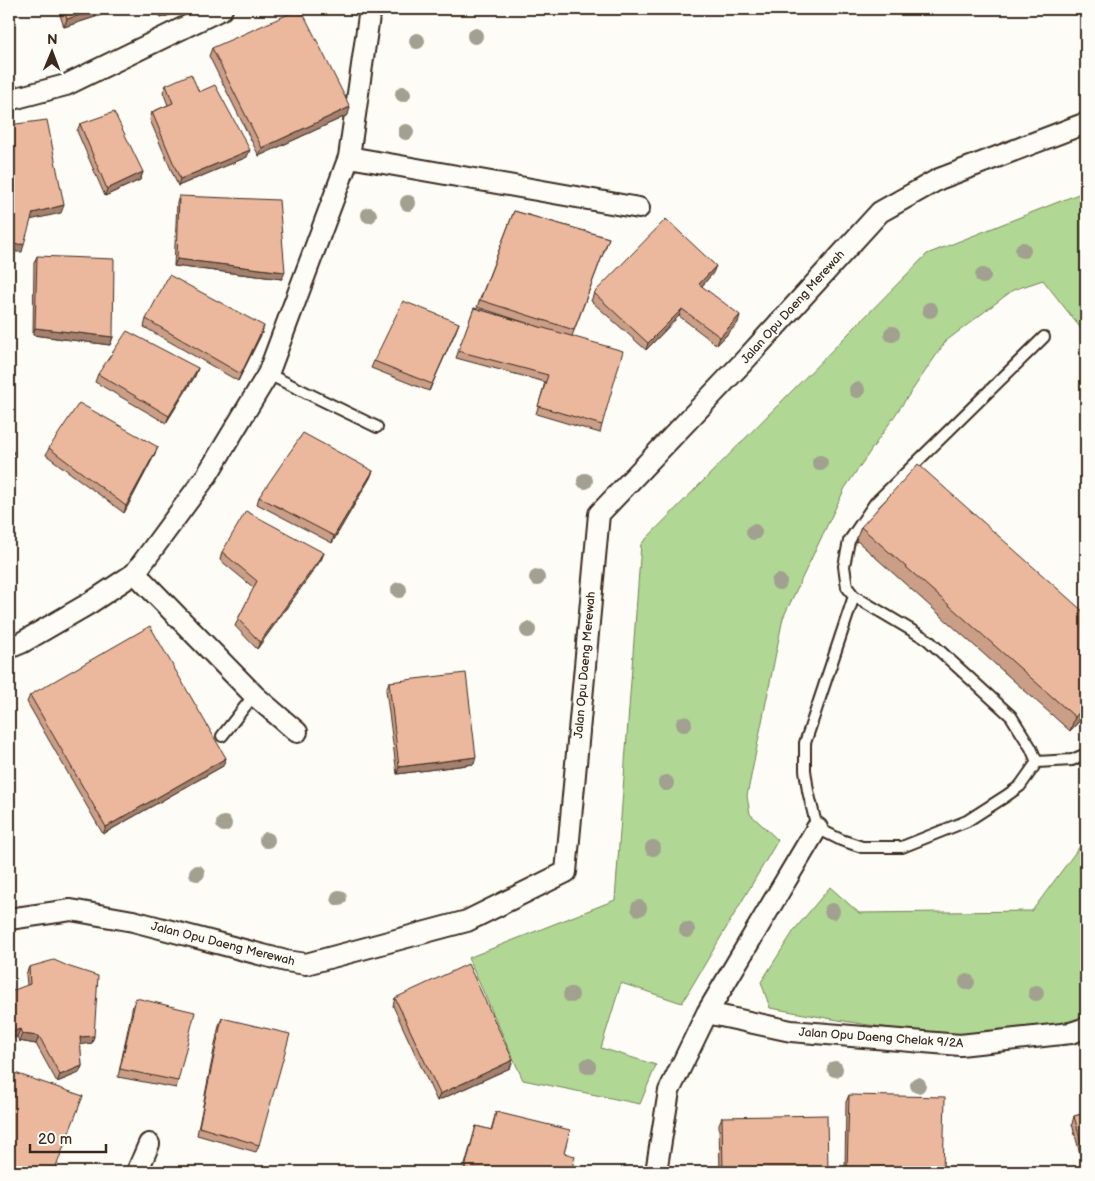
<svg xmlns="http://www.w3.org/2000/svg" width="1095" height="1181" viewBox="0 0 1095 1181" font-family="'Balsamiq Sans',sans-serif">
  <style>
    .green { fill: #b0d793; stroke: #768058 }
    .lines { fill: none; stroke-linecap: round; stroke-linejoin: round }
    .lane-casing { stroke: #3b2a1e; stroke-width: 14 }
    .street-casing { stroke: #3b2a1e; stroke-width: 24 }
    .lane { stroke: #fdfcf7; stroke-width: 10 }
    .street { stroke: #fdfcf7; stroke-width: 20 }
    .tree { fill: #a2a090 }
    .wall { fill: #ca9e87; stroke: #3b2a1e }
    .shaded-wall { fill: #a4816e; stroke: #3b2a1e }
    .building { fill: #ebb89d; stroke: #3b2a1e }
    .labels { text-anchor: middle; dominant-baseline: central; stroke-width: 4; stroke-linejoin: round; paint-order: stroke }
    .street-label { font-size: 12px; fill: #3b2a1e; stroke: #fdfcf7 }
  </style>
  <rect width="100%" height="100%" fill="#fdfcf7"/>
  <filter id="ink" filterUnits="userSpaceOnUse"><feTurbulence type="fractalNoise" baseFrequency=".02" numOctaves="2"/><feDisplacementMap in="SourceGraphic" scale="10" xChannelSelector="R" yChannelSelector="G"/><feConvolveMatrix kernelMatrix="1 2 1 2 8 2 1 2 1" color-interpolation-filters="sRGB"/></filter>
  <g filter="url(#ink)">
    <!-- green -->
    <path class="green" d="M1086,191v144l-43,-55 -30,10 -67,51 -101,147 -62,130 -36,178 3,18 28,26 -96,163 -61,-20 -20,65 55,17 -16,39 -117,-24 -55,-122 147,-58 26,-356 286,-290z
      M1086,838v180c-33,7 -67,14 -101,16 -73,2 -144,-14 -215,-26l-9,-26 34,-53 35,-42 29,26 173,-2z"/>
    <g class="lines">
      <defs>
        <path id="lane" d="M268,374l109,53
          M854,596l-49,147v27l3,21 9,37 24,12 21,7h40l65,-26 39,-25 14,-10 17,-24 35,-2 14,-6
          M222,736l32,-41
          M1037,762l-6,-14 -20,-32 -83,-76 -74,-44 -7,-9 -3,-21 5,-25 26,-38 169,-166"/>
        <path id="street" d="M9,100l57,-15 156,-76
          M349,157l290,51
          M135,573l119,122 43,37
          M9,648l12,-5 69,-40 45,-30 72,-98 61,-101 81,-217 21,-148
          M9,919l62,-9 62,11 153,40 20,3 161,-43 99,-49 33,-358 147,-155 134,-147 59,-33 147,-56
          M707,1013l84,18 169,14 111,-12 15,-5
          M137,1172l12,-28
          M656,1172l13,-81 38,-78 110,-185"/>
      </defs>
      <!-- lane casing -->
      <use href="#lane" class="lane-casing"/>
      <!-- street casing -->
      <use href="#street" class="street-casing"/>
      <!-- lane -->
      <use href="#lane" class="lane"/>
      <!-- street -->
      <use href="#street" class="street"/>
    </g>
    <!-- trees -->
    <g class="tree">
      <circle cx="475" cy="36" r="8"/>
      <circle cx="417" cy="41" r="8"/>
      <circle cx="403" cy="94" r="8"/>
      <circle cx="406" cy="132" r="8"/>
      <circle cx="408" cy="203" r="8"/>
      <circle cx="369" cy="215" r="8"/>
      <circle cx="1023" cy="250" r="8"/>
      <circle cx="983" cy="276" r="8"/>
      <circle cx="930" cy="310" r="8"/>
      <circle cx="892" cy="334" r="8"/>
      <circle cx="857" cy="390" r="8"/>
      <circle cx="820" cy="463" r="8"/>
      <circle cx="585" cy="481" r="8"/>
      <circle cx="754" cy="532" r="8"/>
      <circle cx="537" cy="578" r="8"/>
      <circle cx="779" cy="582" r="8"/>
      <circle cx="399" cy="590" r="8"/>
      <circle cx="528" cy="630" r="8"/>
      <circle cx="684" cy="724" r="8"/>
      <circle cx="666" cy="783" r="8"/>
      <circle cx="224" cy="824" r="8"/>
      <circle cx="267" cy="840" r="8"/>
      <circle cx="653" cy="848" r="8"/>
      <circle cx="197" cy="873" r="8"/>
      <circle cx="339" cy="898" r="8"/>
      <circle cx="639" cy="908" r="8"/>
      <circle cx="832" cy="911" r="8"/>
      <circle cx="687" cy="930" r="8"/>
      <circle cx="967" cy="982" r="8"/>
      <circle cx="1036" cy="993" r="8"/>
      <circle cx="571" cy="995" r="8"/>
      <circle cx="588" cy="1066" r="8"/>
      <circle cx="835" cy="1069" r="8"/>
      <circle cx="918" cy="1085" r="8"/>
    </g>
    <!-- wall -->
    <path class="wall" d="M58,9h62l-56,18z
      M156,9h27l-5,3 -17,6z
      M212,48l136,67 -89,41 -50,-100z
      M166,85l33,7 48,65 -69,29 -28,-66 2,-8 16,-7 -5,-13z
      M80,124l63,48 -3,8 -35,16 -28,-65z
      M179,196l103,83 -108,-13 3,-63z
      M514,211l95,27 -37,98 30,89 -2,8 -64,-19 9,-32 -89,-24 18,-50 68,20 -65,-21z
      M37,256l76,81 -3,8 -77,-10 1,-72z
      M713,273l-11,13 36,37 -21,22 -38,-29 -33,34 -55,-49 3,-8z
      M146,319l116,14 -24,48 -94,-54z
      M459,323l-30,68 -58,-23 3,-7z
      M198,368l-3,8 -29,47 -71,-41 3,-8z
      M49,448l106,6 -31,59 -78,-58z
      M373,471l-3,7 -38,65 -75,-39 2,-7z
      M861,527l225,87v100l-16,17 -214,-191z
      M222,552l102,1 -3,7 -64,89 -22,-23 3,-7 16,-31 -34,-28z
      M389,682l85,82 -77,10 -11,-84z
      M30,695l196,63 -3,8 -120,68 -76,-132z
      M29,967l65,69 -2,7 -12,1 2,22 -3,7 -22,9 -21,-38 -17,-3 -2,-4 10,-52 -1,-11z
      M136,998l42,83 -2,7 -58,-11 15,-72z
      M395,998l118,62 -3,8 -73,33 -44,-95z
      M222,1018l37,127 -3,7 -59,-17 22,-110z
      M849,1095l94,77h-98l1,-70z
      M496,1112l68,41 7,19h-108l13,-46 15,4z
      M1086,1113v59h-1l-13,-48 2,-8z
      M722,1117l106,55h-108l-1,-48z"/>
    <!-- shaded-wall -->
    <path class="shaded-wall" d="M100,9h20l-56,18 3,-8z
      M170,9h13l-5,3 -17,6 3,-7z
      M350,107l-2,8 -89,41 3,-8z
      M250,150l-3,7 -69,29 2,-7z
      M143,172l-3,8 -35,16 2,-7z
      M64,205l-3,8 -31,7 3,-7z
      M24,244l-2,8h-13v-7z
      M177,259l108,13 -3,7 -108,-13z
      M716,266l-3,7 -16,19 2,-8z
      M682,309l-3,7 -33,34 2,-7z
      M740,315l-2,8 -21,22 3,-8z
      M459,323l-3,8 -27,60 3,-7z
      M264,326l-2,7 -24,48 3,-7z
      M35,328l78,9 -3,8 -77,-10z
      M198,368l-3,8 -29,47 3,-7z
      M158,447l-3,7 -31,59 2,-7z
      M14,452l-3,7 -2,4v-3z
      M373,471l-3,7 -38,65 2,-7z
      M324,553l-3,7 -64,89 3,-7z
      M1086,705v9l-16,17 5,-14z
      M476,757l-2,7 -77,10 2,-7z
      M226,758l-3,8 -120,68 3,-7z
      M20,1029l-3,8 -8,2v-6z
      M22,1034l17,2 -3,8 -17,-3z
      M94,1036l-2,7 -15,2 3,-8z
      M513,1060l-3,8 -73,33 3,-7z
      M82,1066l-3,7 -22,9 3,-7z"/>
    <!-- building -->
    <path class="building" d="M63,9h37l-33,10z
      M300,9h1l49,98 -88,41 -50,-100z
      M191,74l8,18 16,-7 35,65 -70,29 -28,-67 21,-9 -7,-18z
      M114,112l29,60 -36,17 -27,-65z
      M47,120l17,85 -31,8 -9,31 -15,1v-120z
      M179,196l100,4 6,72 -108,-13z
      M514,211l95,27 -35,92 -94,-30z
      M666,219l50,47 -17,18 41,31 -20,22 -38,-28 -34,34 -54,-50z
      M37,256l77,3 -1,78 -78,-9z
      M169,275l95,51 -23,48 -95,-55z
      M403,301l56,22 -27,61 -58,-23z
      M474,308l149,43 -21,74 -64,-19 10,-31 -90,-24z
      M127,331l71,37 -29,48 -71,-42z
      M79,403l79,44 -32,59 -77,-58z
      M303,433l70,38 -39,65 -75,-39z
      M9,450l5,2 -5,8z
      M918,464l168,150v91l-11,12 -214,-190z
      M246,511l78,42 -64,89 -22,-23 19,-38 -35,-29z
      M150,626l76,132 -120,69 -76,-132z
      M466,673l10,84 -77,10 -10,-85z
      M54,960l16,7 28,9 -4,60 -14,1 2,29 -22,9 -21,-39 -17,-2 -2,-5 -11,4v-41l21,-8 -1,-17z
      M468,964l45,96 -73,34 -45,-96z
      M136,998l59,14 -17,69 -58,-12z
      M222,1018l68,16 -31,111 -60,-18z
      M9,1071l74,25 -29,76h-45z
      M849,1095l96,2 -2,75h-96z
      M496,1112l74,18 -6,23 11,3 -4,16h-107l12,-46 16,4z
      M1086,1113v47l-12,-44z
      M827,1115l1,57h-105l-1,-55z"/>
  </g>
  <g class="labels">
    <!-- street labels -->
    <g class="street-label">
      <text transform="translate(793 307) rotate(-48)">Jalan Opu Daeng Merewah</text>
      <text transform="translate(585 665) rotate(-85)">Jalan Opu Daeng Merewah</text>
      <text transform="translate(223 944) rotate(14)">Jalan Opu Daeng Merewah</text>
      <text transform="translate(881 1038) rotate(4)">Jalan Opu Daeng Chelak 9/2A</text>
    </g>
  </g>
  <!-- margin -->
  <rect width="1095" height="1181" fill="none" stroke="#fdfcf7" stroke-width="30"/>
  <rect x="15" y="15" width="1065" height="1151" fill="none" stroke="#3b2a1e" stroke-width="2" filter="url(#ink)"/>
  <!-- north arrow -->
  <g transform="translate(52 52) rotate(1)" stroke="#fdfcf7" stroke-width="4" paint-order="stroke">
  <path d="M0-4L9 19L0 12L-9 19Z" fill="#3b2a1e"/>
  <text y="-8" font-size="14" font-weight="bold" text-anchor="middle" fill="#3b2a1e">N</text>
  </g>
  <!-- scale -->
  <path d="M30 1144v8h76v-8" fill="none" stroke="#3b2a1e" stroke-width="2.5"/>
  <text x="38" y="1144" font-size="15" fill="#3b2a1e" stroke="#fdfcf7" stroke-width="4" paint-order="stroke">20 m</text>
</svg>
